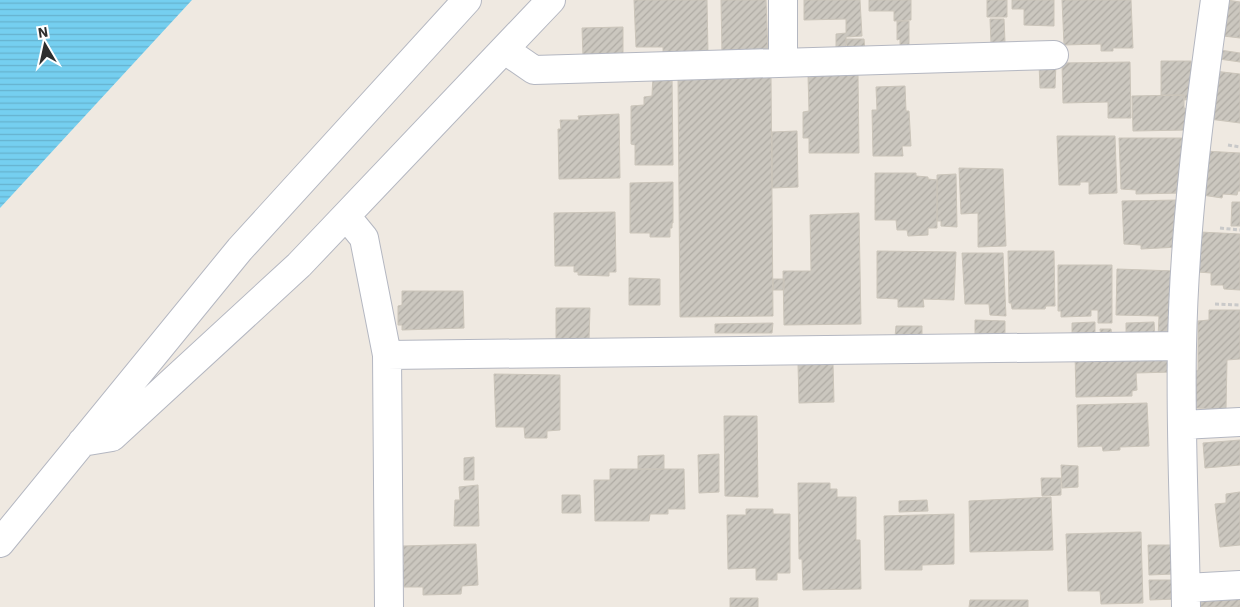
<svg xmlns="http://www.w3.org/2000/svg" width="1240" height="607" viewBox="0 0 1240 607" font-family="'IBM Plex Sans',sans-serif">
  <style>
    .water { fill: url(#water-rules) }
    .building { fill: url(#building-hatch); stroke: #cbc5ba }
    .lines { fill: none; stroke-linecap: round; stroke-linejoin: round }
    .minor-casing { stroke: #b4b7c1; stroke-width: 30 }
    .path { stroke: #c9c9c9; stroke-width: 3; stroke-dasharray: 4 2.5; stroke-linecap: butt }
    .minor { stroke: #fff; stroke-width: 28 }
  </style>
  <defs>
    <pattern id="water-rules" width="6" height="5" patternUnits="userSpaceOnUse" patternTransform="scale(1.25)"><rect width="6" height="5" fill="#75cff0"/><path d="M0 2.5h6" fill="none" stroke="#66b2ce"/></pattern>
    <pattern id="building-hatch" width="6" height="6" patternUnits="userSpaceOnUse" patternTransform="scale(1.25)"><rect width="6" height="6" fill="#cbc7bf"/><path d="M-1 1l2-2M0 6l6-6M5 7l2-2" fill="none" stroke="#afaba4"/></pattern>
  </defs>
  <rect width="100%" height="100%" fill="#efe9e1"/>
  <!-- water -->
  <path class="water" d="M0,0h192l-192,208z"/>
  <!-- building -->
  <path class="building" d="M634,0h73l1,54h-45v-7h-27z
    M721,0h45l2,53 -46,2z
    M804,0h56l2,36 -16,1 1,12 -11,1v-16l10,-1v-14l-42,1z
    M869,0h42v20l-17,1v-10h-25z
    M987,0h20v17h-20z
    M1012,0h42v26l-30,-1v-16h-12z
    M1062,0h69l2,48h-20v3h-12v-7l-37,1z
    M1227,0l13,2v36l-17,-2z
    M990,19h14l1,23 -14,1z
    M897,21h12v25h-9v-7l-3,1z
    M623,27v30h-40l-1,-29z
    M846,39h18l1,12 -18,1z
    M1220,50l20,3v9l-21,-3z
    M1161,61h30l2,38 -9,1v-5h-23z
    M1130,62l1,56h-23v-16l-45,1 -1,-40z
    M1039,63l17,1 -1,24h-15z
    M1214,71l26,3v49l-31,-4z
    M653,74h19l1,91h-38v-20l-4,-1v-38l13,-1v-8l8,-1z
    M858,74l1,79h-50v-15h-6v-26l6,-1 -1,-36z
    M771,76l2,240 -93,1 -2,-240z
    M905,86l1,25h3l2,35h-9l1,10h-30l-1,-46h5l-1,-23z
    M1184,95v13l4,1v21l-55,1 -1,-35z
    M619,114l1,64 -61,1 -1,-50h3l-1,-9h19l-1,-4z
    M797,131l1,56 -26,1v-56z
    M1057,136h58l2,57 -28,1v-12h-9v3h-21z
    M1119,138h65l-1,55 -47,1v-4l-15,-1z
    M1204,151l36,2v38h-2l-1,4 -14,-1 -1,4 -20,-3z
    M959,168l44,1 3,77 -28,1v-34l-17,1z
    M875,173h41v3l12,1v2l9,1v48h-9v7l-20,1 -1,-6h-10l-1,-10h-21z
    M956,174l1,53 -16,-1v-5h-4v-46z
    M673,182v41h-1v5h-2v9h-20v-4h-20v-50z
    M1179,200v47l-38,2v-4l-17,-1 -2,-43z
    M1232,202h8v24h-9z
    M615,212l1,60h-7v4l-31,-1v-3h-4v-6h-19l-1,-53z
    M859,213l2,111 -77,1 -1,-54h28l-1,-56z
    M1200,232l40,2v56l-16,-1 -1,-4h-12v-12l-13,-1z
    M877,251l79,1 -2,48 -31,-1 1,8h-26v-8l-21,-1z
    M1008,251h46l1,55h-9l-1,3h-33l-1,-6h-2z
    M962,253h41l3,63 -16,-1 -1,-11h-24z
    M1058,265h54v58h-14v-13h-7v6l-30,1v-6h-3z
    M1117,269l58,2 -2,67 -15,-1 1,-21 -43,-1z
    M629,278l31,1v26h-31z
    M773,279h11v11h-11z
    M402,291h61l1,37 -62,2v-5h-4v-19l4,-1z
    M556,308h34l-1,32h-33z
    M1209,310h31v49l-13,1 -1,49 -31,-1v-37l3,-1v-49l11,-1z
    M975,320l30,1v13h-30z
    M1095,322v17h-23v-16z
    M1154,322l1,16h-29v-15z
    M773,323l-1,10h-57v-9z
    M896,326h26v11h-27z
    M1100,329h11l1,9 -11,1z
    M1075,353h97v19l-36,1 1,17 -5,1v5l-56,1z
    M798,364h35l1,38 -35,1z
    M494,374l66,1v55l-13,1v7h-22l-1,-11h-28z
    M1147,403l2,43 -29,1v3l-17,1 -1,-5 -24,1 -1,-42z
    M724,416h33l1,81 -33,-1z
    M1240,440v25l-35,3 -2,-25z
    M719,454v38l-20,1 -1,-38z
    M664,455v14h-26v-13z
    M474,457v23h-10v-22z
    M1061,465l17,1v21l-16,1z
    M610,469h74l1,40h-17v5h-18l-1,7h-54l-1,-41h16z
    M1041,478h20v17l-19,1z
    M798,483h32v6h7v8h19v43h4l1,49 -58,1 -1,-31h-3z
    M478,485l1,41h-25l1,-26h5l-1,-13z
    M1240,492v53l-20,2 -5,-43 11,-1v-9z
    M562,495h18l1,18h-19z
    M1051,497l2,53 -83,2 -1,-51z
    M927,500l1,11 -29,1v-11z
    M746,509h27v5h17v59h-13v7h-21v-12l-28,1 -1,-54h19z
    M954,514v50l-32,1v5h-37l-1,-54z
    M1141,532l2,71 -42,1 -1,-13h-32l-2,-57z
    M476,544l2,41 -16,1 -1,8 -38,1v-8h-19v-8h-4v-14h4l-1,-19z
    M1148,545h26v29l-25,1z
    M1149,580h26l1,19 -26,1z
    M1240,593v14h-42v-11z
    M730,598h28v9h-28z
    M970,600h58v7h-59z"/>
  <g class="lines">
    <defs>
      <path id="minor" d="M783,0v62
        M505,50l29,20 520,-15
        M346,216l18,22 23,117 2,252
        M387,355l795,-9
        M1182,425l58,-3
        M82,442l30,-5 187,-172 252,-265
        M0,543l240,-294 227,-249
        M1186,588l54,-3
        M1186,607c-1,-87 -6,-174 -4,-261 2,-115 17,-232 33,-346"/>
    </defs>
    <!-- minor casing -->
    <use href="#minor" class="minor-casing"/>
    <!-- path -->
    <path class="path" d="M1228,145l12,2
      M1220,228l20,2
      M1215,304l25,1"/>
    <!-- minor -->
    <use href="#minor" class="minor"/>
  </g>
  <!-- north arrow -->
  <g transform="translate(45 45) rotate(351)" stroke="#ffffff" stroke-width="4" paint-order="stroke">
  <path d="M0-4L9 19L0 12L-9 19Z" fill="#2e2e2e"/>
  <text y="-8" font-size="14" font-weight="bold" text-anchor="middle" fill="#2e2e2e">N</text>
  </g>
</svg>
